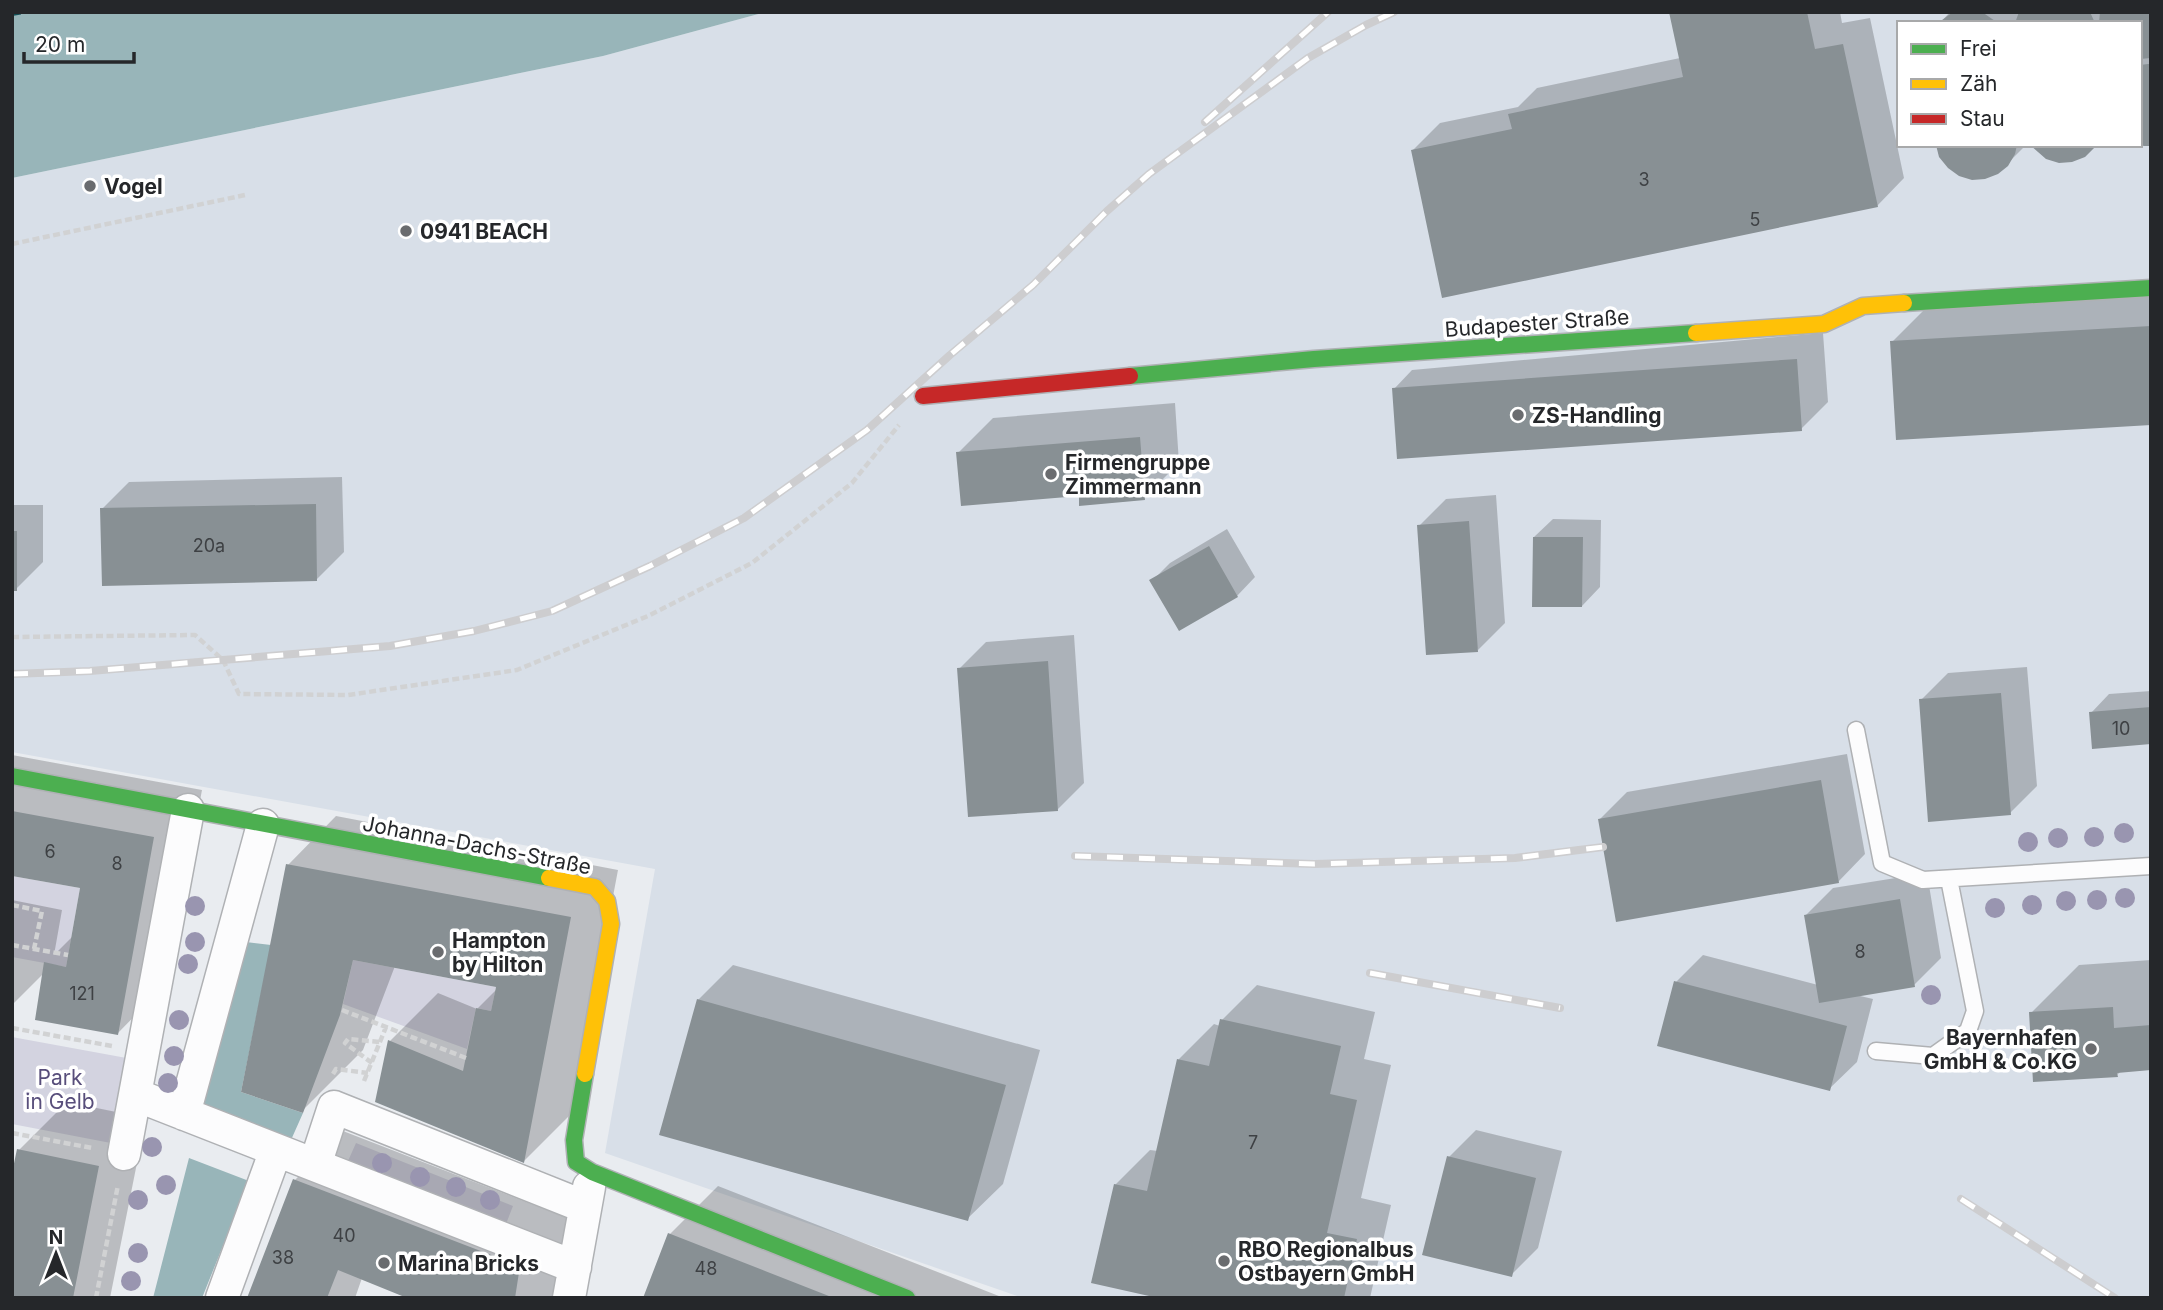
<svg xmlns="http://www.w3.org/2000/svg" width="2163" height="1310" viewBox="0 0 2163 1310" font-family="Inter,sans-serif">
  <style>
    .built { fill: #d8dfe8; fill-rule: evenodd }
    .green { fill: #d3d3e0 }
    .water { fill: #98b5b9 }
    .shadow { fill: #0003 }
    .lines { fill: none; stroke-linecap: round; stroke-linejoin: round }
    .ferry { stroke: #134e54; stroke-width: 2; stroke-dasharray: 9 7; stroke-linecap: butt }
    .building { fill: #889094 }
    .lane-casing { stroke: #afb1b4; stroke-width: 19 }
    .street-casing { stroke: #afb1b4; stroke-width: 35 }
    .fast-casing { stroke: #afb1b4; stroke-width: 19 }
    .slow-casing { stroke: #afb1b4; stroke-width: 19 }
    .jam-casing { stroke: #afb1b4; stroke-width: 19 }
    .path { stroke: #d1d2d3; stroke-width: 4.5; stroke-dasharray: 7 3.5; stroke-linecap: butt }
    .lane { stroke: #fcfcfd; stroke-width: 16 }
    .street { stroke: #fcfcfd; stroke-width: 32 }
    .fast { stroke: #4caf50; stroke-width: 16 }
    .slow { stroke: #ffc107; stroke-width: 16 }
    .jam { stroke: #c62828; stroke-width: 16 }
    .rail-casing { stroke: #cdcdcf; stroke-width: 8 }
    .rail { stroke: #fff; stroke-width: 5; stroke-dasharray: 16; stroke-linecap: butt }
    .tree { fill: #9995b0 }
    .poi-dot { fill: #6a6c6f; stroke: #fff; stroke-width: 2.5 }
    .labels { text-anchor: middle; dominant-baseline: central; stroke-width: 7; stroke-linejoin: round; paint-order: stroke }
    .number-label { font-size: 18px; fill: #3e4144 }
    .poi-label { font-size: 21px; font-weight: bold; fill: #25272a; stroke: #fff; text-anchor: start }
    .street-label { font-size: 21px; fill: #25272a; stroke: #fff }
    .park-label { font-size: 21px; fill: #584e7b; stroke: #fff }
  </style>
  <rect width="100%" height="100%" fill="#e9ecf0"/>
  <!-- built -->
  <path class="built" d="M766,12h1385v1286h-1128l-418,-145 50,-284 -643,-117v-574l591,-122zM1899,23h241v122h-241z"/>
  <!-- green -->
  <path class="green" d="M12,876l68,12 -14,79 -54,-10z
    M353,960l143,27 -5,24 -15,-3 -9,41 -124,-45z
    M12,1037l120,22 -16,85 -104,-20z
    M356,1143l157,63 -7,18 -158,-63z"/>
  <!-- water -->
  <path class="water" d="M12,12h754l-163,44 -591,122z
    M246,942l25,3 -30,147 62,21 -12,27 -90,-34z
    M189,1158l60,23 -47,117h-49z"/>
  <!-- shadow -->
  <path class="shadow" d="M1671,12h169l2,11 28,-5 34,160 -27,28 -464,-56 27,-27 78,-16 19,-19 143,-30z
    M1950,12h201v132h-11v-121h-200z
    M1938,145h88l-19,19z
    M2151,294v129l-259,-81 35,-35z
    M1823,333l5,69 -27,27 -407,-40 18,-19z
    M1175,403l4,60 -35,35 -186,-45 35,-35z
    M342,477l2,75 -27,27 -215,-70 27,-27z
    M1496,495l9,128 -27,27 -59,-124 27,-27z
    M12,505h31v57l-27,27h-4z
    M1553,519l48,1 -1,67 -18,19 -48,-69z
    M1227,529l28,48 -18,19 -85,-15 18,-18z
    M1074,635l10,148 -27,27 -98,-141 27,-27z
    M2027,667l10,119 -27,27 -89,-113 27,-27z
    M2151,691v52l-60,-30 18,-19z
    M1847,754l18,100 -27,28 -238,-63 27,-27z
    M12,755l190,35 -37,195 -48,49 -73,-61 -32,32v-105l50,10 -8,45 19,-19 9,-49 -70,-13z
    M336,816l282,54 -46,243 -48,48 -134,-120 48,-48 39,16 20,-20 1,-4 -103,-19 -32,84 -61,61 -14,-246z
    M1927,873l14,85 -27,27 -58,10 17,4 -16,63 -28,27 -153,-107 27,-27 115,30 -12,-70 27,-27z
    M2151,960v109l-30,2 -4,4 -86,-62 48,-48z
    M733,965l307,85 -37,134 -36,35 -269,-219z
    M1257,985l118,27 -11,47 27,6 -30,133 30,7 -21,93h-204l-51,-113 35,-35 8,1 21,-92 35,-35 6,2 2,-6z
    M67,1102l79,16 -36,180h-98l7,-148z
    M1476,1130l86,21 -24,97 -27,27 -62,-118z
    M343,1131l224,87 -12,80h-142l-51,-20 -7,20h-106l46,-118z
    M718,1186l286,112h-359l25,-64z"/>
  <g class="lines">
    <!-- ferry -->
    <path class="ferry" d="M12,15l17,-3"/>
  </g>
  <!-- building -->
  <path class="building" d="M1669,12h138l8,37 28,-5 35,163 -436,91 -31,-148 101,-21 -4,-15 175,-37z
    M1953,12h29l16,11h-60z
    M2019,12h71l5,11h-80z
    M2100,12h51v46l-11,1v-36h-41z
    M2148,64h3v82h-7l-4,-1v-80z
    M1936,145h81l-2,9 -7,12 -10,8 -13,5 -13,1 -13,-4 -11,-8 -9,-11z
    M2030,145h67l-12,12 -13,5 -13,1 -13,-4z
    M2151,326v99l-255,15 -6,-99z
    M1797,359l5,72 -405,28 -5,-71z
    M1140,437l5,63 -66,6v-10l-118,10 -5,-54z
    M316,504l1,77 -215,5 -2,-78z
    M1469,521l9,131 -52,3 -9,-130z
    M12,531h5v60h-5z
    M1533,537h50l-1,70h-50z
    M1209,546l29,51 -59,34 -30,-51z
    M1048,661l10,150 -90,6 -11,-149z
    M2001,693l10,122 -83,7 -9,-123z
    M2151,707v37l-59,5 -3,-37z
    M1821,780l18,103 -223,39 -18,-103z
    M12,811l142,26 -36,198 -83,-15 9,-58 22,5 14,-79 -68,-12z
    M286,864l285,53 -47,246 -149,-61 13,-62 75,31 13,-63 15,3 5,-24 -143,-27 -13,55 -37,98 -62,-21z
    M1900,899l15,88 -96,16 -15,-88z
    M1674,981l173,45 -17,65 -173,-45z
    M697,999l309,86 -38,136 -309,-86z
    M2113,1007l1,21 37,-3v45l-34,3 1,4 -85,5 -4,-70z
    M1220,1019l121,27 -11,48 27,6 -30,133 30,6 -13,59h-186l-67,-15 23,-99 33,7 30,-132 32,7z
    M17,1149l82,17 -26,132h-61v-125z
    M1447,1156l89,22 -24,99 -90,-22z
    M293,1179l227,87 -5,32h-108l-69,-28 -11,28h-80z
    M668,1233l166,65h-191z"/>
  <g class="lines">
    <defs>
      <path id="lane" d="M1856,730l26,133 41,17 228,-14
        M1876,1051l57,5 35,-25 7,-20 -26,-132"/>
      <path id="street" d="M136,1095l439,172
        M184,1114l79,-289
        M124,1154l64,-344
        M315,1165l19,-58 251,100
        M222,1298l54,-148
        M569,1298l20,-111"/>
      <path id="fast" d="M1904,303l247,-15
        M1130,376l184,-17 382,-26
        M12,776l537,102
        M585,1074l-11,66 2,22 16,10 315,126"/>
      <path id="slow" d="M1696,333l128,-9 39,-18 41,-3
        M549,878l46,9 12,14 4,23 -26,150"/>
      <path id="jam" d="M923,396l207,-20"/>
    </defs>
    <!-- lane casing -->
    <use href="#lane" class="lane-casing"/>
    <!-- street casing -->
    <use href="#street" class="street-casing"/>
    <!-- fast casing -->
    <use href="#fast" class="fast-casing"/>
    <!-- slow casing -->
    <use href="#slow" class="slow-casing"/>
    <!-- jam casing -->
    <use href="#jam" class="jam-casing"/>
    <!-- path -->
    <path class="path" d="M12,244l233,-49
      M12,637l183,-2 28,25 16,34 109,1 169,-25 131,-54 104,-53 100,-80 47,-58
      M12,905l30,6 -8,38
      M12,945l56,10
      M342,1010l124,48
      M12,1028l100,18
      M372,1063l-27,-20 3,-4 32,3
      M333,1074l3,-5 32,4
      M364,1081l22,-54
      M12,1133l80,15
      M96,1298l22,-113"/>
    <!-- lane -->
    <use href="#lane" class="lane"/>
    <!-- street -->
    <use href="#street" class="street"/>
    <!-- fast -->
    <use href="#fast" class="fast"/>
    <!-- slow -->
    <use href="#slow" class="slow"/>
    <!-- jam -->
    <use href="#jam" class="jam"/>
    <defs>
      <path id="rail" d="M1205,122l123,-110
        M12,674l78,-3 300,-25 84,-15 78,-20 98,-45 94,-48 123,-88 83,-75 83,-70 74,-74 42,-37 159,-116 58,-33 28,-13
        M1075,856l239,8 201,-6 88,-11
        M1370,973l190,35
        M1961,1199l154,99"/>
    </defs>
    <!-- rail casing -->
    <use href="#rail" class="rail-casing"/>
    <!-- rail -->
    <use href="#rail" class="rail"/>
  </g>
  <!-- trees -->
  <g class="tree">
    <circle cx="2124" cy="833" r="10"/>
    <circle cx="2094" cy="837" r="10"/>
    <circle cx="2058" cy="838" r="10"/>
    <circle cx="2028" cy="842" r="10"/>
    <circle cx="2125" cy="898" r="10"/>
    <circle cx="2097" cy="900" r="10"/>
    <circle cx="2066" cy="901" r="10"/>
    <circle cx="2032" cy="905" r="10"/>
    <circle cx="195" cy="906" r="10"/>
    <circle cx="1995" cy="908" r="10"/>
    <circle cx="195" cy="942" r="10"/>
    <circle cx="188" cy="964" r="10"/>
    <circle cx="1931" cy="995" r="10"/>
    <circle cx="179" cy="1020" r="10"/>
    <circle cx="174" cy="1056" r="10"/>
    <circle cx="168" cy="1083" r="10"/>
    <circle cx="152" cy="1147" r="10"/>
    <circle cx="382" cy="1163" r="10"/>
    <circle cx="420" cy="1177" r="10"/>
    <circle cx="166" cy="1185" r="10"/>
    <circle cx="456" cy="1187" r="10"/>
    <circle cx="138" cy="1200" r="10"/>
    <circle cx="490" cy="1200" r="10"/>
    <circle cx="138" cy="1253" r="10"/>
    <circle cx="131" cy="1281" r="10"/>
  </g>
  <!-- markers -->
  <g class="poi-dot">
    <circle cx="90" cy="186" r="7"/>
    <circle cx="406" cy="231" r="7"/>
    <circle cx="1518" cy="415" r="7"/>
    <circle cx="1051" cy="474" r="7"/>
    <circle cx="438" cy="952" r="7"/>
    <circle cx="2091" cy="1049" r="7"/>
    <circle cx="1224" cy="1261" r="7"/>
    <circle cx="384" cy="1263" r="7"/>
  </g>
  <g class="labels">
    <!-- number labels -->
    <g class="number-label">
      <text x="1644" y="179">3</text>
      <text x="1755" y="219">5</text>
      <text x="209" y="545">20a</text>
      <text x="2121" y="728">10</text>
      <text x="50" y="851">6</text>
      <text x="117" y="863">8</text>
      <text x="1860" y="951">8</text>
      <text x="82" y="993">121</text>
      <text x="1253" y="1142">7</text>
      <text x="344" y="1235">40</text>
      <text x="283" y="1257">38</text>
      <text x="706" y="1268">48</text>
    </g>
    <!-- poi labels -->
    <g class="poi-label">
      <text x="104" y="186">Vogel</text>
      <text x="420" y="231">0941 BEACH</text>
      <text x="1532" y="415">ZS-Handling</text>
      <text x="1065" y="462">Firmengruppe<tspan x="1065" dy="24">Zimmermann</tspan></text>
      <text x="452" y="940">Hampton<tspan x="452" dy="24">by Hilton</tspan></text>
      <text x="2077" y="1037" text-anchor="end">Bayernhafen<tspan x="2077" dy="24">GmbH &amp; Co.KG</tspan></text>
      <text x="1238" y="1249">RBO Regionalbus<tspan x="1238" dy="24">Ostbayern GmbH</tspan></text>
      <text x="398" y="1263">Marina Bricks</text>
    </g>
    <!-- street labels -->
    <g class="street-label">
      <text transform="translate(1537 323) rotate(-4)">Budapester Straße</text>
      <text transform="translate(477 845) rotate(11)">Johanna-Dachs-Straße</text>
    </g>
    <!-- park labels -->
    <g class="park-label">
      <text x="60" y="1077">Park<tspan x="60" dy="24">in Gelb</tspan></text>
    </g>
  </g>
  <!-- border -->
  <rect width="2163" height="1310" fill="none" stroke="#25272a" stroke-width="28"/>
  <!-- legend -->
  <rect x="1897" y="21" width="245" height="126" fill="#ffffff" stroke="#a8a9aa" stroke-width="2"/>
  <rect x="1911" y="44" width="35" height="10" fill="#4caf50" stroke="#a8a9aa" stroke-width="2"/>
  <text x="1960" y="56" font-size="21" fill="#25272a">Frei</text>
  <rect x="1911" y="79" width="35" height="10" fill="#ffc107" stroke="#a8a9aa" stroke-width="2"/>
  <text x="1960" y="91" font-size="21" fill="#25272a">Zäh</text>
  <rect x="1911" y="114" width="35" height="10" fill="#c62828" stroke="#a8a9aa" stroke-width="2"/>
  <text x="1960" y="126" font-size="21" fill="#25272a">Stau</text>
  <!-- north arrow -->
  <g transform="translate(56 1254)" stroke="#ffffff" stroke-width="5" paint-order="stroke">
  <path d="M0-5L12 26L0 18L-12 26Z" fill="#25272a"/>
  <text y="-10" font-size="19" font-weight="bold" text-anchor="middle" fill="#25272a">N</text>
  </g>
  <!-- scale -->
  <path d="M24 52v10h110v-10" fill="none" stroke="#25272a" stroke-width="3.5"/>
  <text x="35" y="52" font-size="21" fill="#25272a" stroke="#ffffff" stroke-width="5" paint-order="stroke">20 m</text>
</svg>
